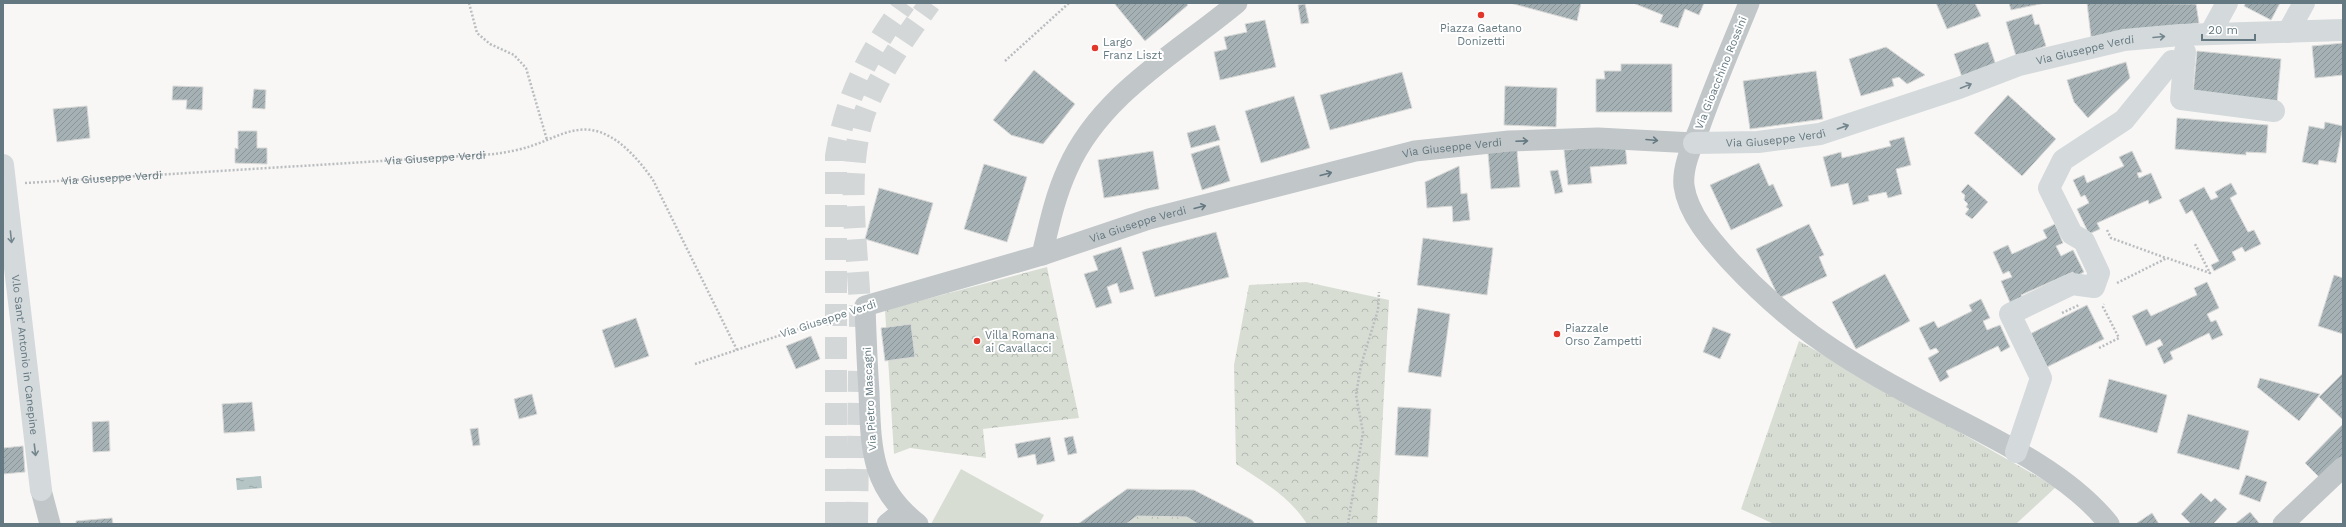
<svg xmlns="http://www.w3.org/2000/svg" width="2346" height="527" viewBox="0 0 2346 527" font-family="'Work Sans',sans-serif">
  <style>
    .grass { fill: url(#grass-tufts) }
    .forest { fill: url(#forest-crowns) }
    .garden { fill: #d8ddd4 }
    .water { fill: url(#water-ripples) }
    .building { fill: url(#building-hatch); stroke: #d9d9d7 }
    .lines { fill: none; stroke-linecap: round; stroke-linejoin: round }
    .highway-tunnel { stroke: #d3d7d8; stroke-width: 22; stroke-dasharray: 22 11; stroke-linecap: butt }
    .path { stroke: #b9bdbf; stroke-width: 2.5; stroke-dasharray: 2 2; stroke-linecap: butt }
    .street { stroke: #c1c6c9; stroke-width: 21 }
    .secondary { stroke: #d4d9dc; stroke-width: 22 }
    .oneway { stroke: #74878e }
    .oneway2 { stroke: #637880 }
    .poi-dot { fill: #e3362a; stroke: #fff; stroke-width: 1.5 }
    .labels { text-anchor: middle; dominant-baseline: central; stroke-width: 4; stroke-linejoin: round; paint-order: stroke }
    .poi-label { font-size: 11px; fill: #637880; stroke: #fff; text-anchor: start }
    .street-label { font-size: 11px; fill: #637880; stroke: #fff }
  </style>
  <defs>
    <pattern id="grass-tufts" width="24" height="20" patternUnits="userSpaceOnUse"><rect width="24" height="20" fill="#d8ddd4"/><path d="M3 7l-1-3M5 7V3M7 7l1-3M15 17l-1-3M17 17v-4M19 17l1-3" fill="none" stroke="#b3b8b1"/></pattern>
    <pattern id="forest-crowns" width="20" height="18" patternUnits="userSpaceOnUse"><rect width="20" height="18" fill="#d8ddd4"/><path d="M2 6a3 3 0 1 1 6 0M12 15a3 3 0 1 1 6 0" fill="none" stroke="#b3b8b1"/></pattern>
    <pattern id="water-ripples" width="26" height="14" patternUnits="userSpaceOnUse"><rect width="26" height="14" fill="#b5c5c6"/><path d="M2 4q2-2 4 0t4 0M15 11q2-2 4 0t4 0" fill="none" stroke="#97a5a6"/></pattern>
    <pattern id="building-hatch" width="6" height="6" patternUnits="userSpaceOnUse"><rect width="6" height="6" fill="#a5b1b4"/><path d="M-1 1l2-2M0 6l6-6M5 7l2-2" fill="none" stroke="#8a9598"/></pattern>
  </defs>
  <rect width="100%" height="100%" fill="#f8f7f5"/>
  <!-- grass -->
  <path class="grass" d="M1799,341l257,146 -40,37h-242l-33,-15z"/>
  <!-- forest -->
  <path class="forest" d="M1047,267l32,151 -96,11 3,29 -76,-10 -16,6 -9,-144z
    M1306,282l83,18 -12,224h-70c-17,-27 -45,-43 -71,-60l-2,-99 15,-80z
    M1137,516l50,1 11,7h-72z"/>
  <!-- garden -->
  <path class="garden" d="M961,469l83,46 -5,9h-108z"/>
  <!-- water -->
  <path class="water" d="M261,476l1,12 -25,2 -1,-12z"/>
  <!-- building -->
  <path class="building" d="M1114,3h72l2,2 -43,36z
    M1510,3h71l-4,18z
    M1633,3h71l-5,12 -14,-6 -7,19 -18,-6 3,-7z
    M1936,3h39l6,13 -34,13z
    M2009,3h36l-34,7z
    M2087,3l109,1 3,19 -108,14z
    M2246,3h34l-9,17 -27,-14z
    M1305,4l4,19 -8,1 -3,-19z
    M2032,14l3,11 4,-1 7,22 -30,10 -10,-34z
    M1265,20l11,47 -56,13 -6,-28 13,-3 -3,-12 23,-5 -2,-8z
    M1988,42l9,26 -34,12 -9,-26z
    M2343,43v32l-28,3 -3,-32z
    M1886,47l39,28 -18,9 -8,-7 -7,2 2,7 -33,10 -12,-37z
    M2197,51l84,8 -4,43 -84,-8z
    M2126,62l4,16 -42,40 -14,-16 -7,-22z
    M1621,64h51v48h-76v-33h9l-1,-8h17z
    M1034,70l41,34 -32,40 -32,-9 -18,-15z
    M1816,71l7,48 -73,10 -7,-48z
    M1402,72l10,36 -82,22 -10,-35z
    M173,86l30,1 -1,23 -16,-1 1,-9h-15z
    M1505,86l52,2 -1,39 -52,-2z
    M254,89l12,1 -1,19 -13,-1z
    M2008,95l48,44 -34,37 -48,-43z
    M1294,96l16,52 -49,15 -16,-52z
    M87,106l3,32 -33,4 -4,-33z
    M2177,118l91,7 -2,28 -20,-1v3l-71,-6z
    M2325,122l18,4 -7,37 -17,-3 -1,5 -16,-3 7,-36 15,3z
    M1215,125l5,15 -29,8 -4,-15z
    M238,131h19v17h10v16l-32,-1v-15l3,1z
    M1904,137l7,28 -15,4 6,25 -14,4 -2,-6 -18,4 1,5 -16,4 -5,-22 -17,4 -8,-30 18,-5 1,6 49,-12 -2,-5z
    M1625,144l2,20 -37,3 2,16 -24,2 -4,-35z
    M1219,145l11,36 -28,9 -11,-36z
    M1517,150l3,37 -29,2 -3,-36z
    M1153,151l6,38 -55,9 -6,-38z
    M2132,151l10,21 -5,1 2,5 12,-5 11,25 -13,6 -1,-4 -51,23 3,6 -11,5 -12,-25 12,-6 -4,-8 -4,2 -8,-17 11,-5 3,8 37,-17 -5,-9z
    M1759,163l10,23 4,-2 10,22 -52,24 -21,-45z
    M984,164l43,13 -20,65 -43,-13z
    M1459,166l2,28 6,-1 3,27 -17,2 -1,-16 -25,2 -2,-26z
    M1558,170l5,22 -8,2 -5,-23z
    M2231,183l6,11 -7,4 18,34 6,-2 7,14 -16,8 -3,-5 -10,5 4,8 -22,11 -3,-6 8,-4 -27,-51 -6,4 -7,-14 25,-13 7,13 7,-3 -3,-5z
    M1968,184l20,18 -16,17 -7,-5 4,-5 -3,-2 2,-3 -4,-4 1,-5 -4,-3z
    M879,188l54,15 -15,52 -53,-16z
    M1809,224l15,31 -5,2 8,19 -48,22 -23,-49z
    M2055,224l8,19 -7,3 5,10 12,-6 11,22 -9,5 -2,-5 -52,23 3,7 -12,5 -11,-26 11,-4 -3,-6 -6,3 -10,-22 15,-7 4,9 35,-16 -4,-8z
    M1216,232l13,45 -74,20 -13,-45z
    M1423,238l70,10 -6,47 -70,-10z
    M1121,247l13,42 -14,4 -3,-10 -10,4 5,16 -16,5 -12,-34 14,-4 -5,-14z
    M1885,274l25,47 -54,28 -24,-47z
    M2334,275l9,3v56l-25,-8z
    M2207,282l12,26 -12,6 4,8 5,-2 7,15 -11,5 -3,-7 -39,19 3,7 -9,5 -7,-16 6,-3 -3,-6 -14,7 -14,-30 15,-7 4,7 46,-21 -3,-7z
    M1981,299l9,19 -7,3 4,9 13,-5 10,22 -9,5 -3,-6 -52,25 3,6 -9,5 -12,-24 11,-6 -3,-4 -6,2 -11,-22 15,-7 4,7 34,-17 -3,-6z
    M2087,305l17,34 -57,28 -17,-33z
    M1418,308l32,6 -9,63 -33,-5z
    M636,318l13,38 -34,12 -13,-38z
    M911,324l4,33 -30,4 -4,-33z
    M1713,327l18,7 -11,25 -17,-7z
    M811,336l9,23 -24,10 -10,-23z
    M2343,373v47l-24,-23z
    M2260,378l60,16 -21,27 -42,-34z
    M2109,379l58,16 -10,38 -58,-16z
    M532,394l5,20 -18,5 -5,-20z
    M252,402l3,29 -31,2 -2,-29z
    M1398,407l33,2 -3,48 -33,-2z
    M2188,414l61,17 -10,39 -62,-17z
    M109,421l1,30 -17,1 -1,-30z
    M2343,424v33l-22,22 -16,-16z
    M478,428l2,17 -7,1 -3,-17z
    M1073,436l4,17 -9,2 -4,-17z
    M1050,437l5,24 -18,4 -2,-11 -17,4 -3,-14z
    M23,446l2,26 -22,2v-26z
    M2246,475l21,7 -7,20 -21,-8z
    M1127,489l67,1 58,30 3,4h-57l-11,-7 -50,-1 -11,8h-48z
    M2201,493l10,9 4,-4 12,11 -14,15h-22l-10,-10z
    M2250,512l10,12h-25z
    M2152,513l7,11h-21l-1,-1z
    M112,518l1,6h-37v-3z"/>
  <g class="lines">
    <!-- highway-tunnel -->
    <path class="highway-tunnel" d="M860,327c1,-68 -18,-149 5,-215 15,-40 40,-74 65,-109
      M836,524v-368c10,-61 33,-104 69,-153
      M857,524l2,-153"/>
    <!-- path -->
    <g class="path">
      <path d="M469,3l8,30 13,11 24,11 12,13 21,72"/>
      <path d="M1005,61l64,-58"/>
      <path id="s1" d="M25,183l470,-29c12,-2 25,-4 36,-8 16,-5 31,-14 47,-16 32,-5 59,27 75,50l84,170"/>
      <path d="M2107,230l4,8 55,20"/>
      <path d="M2117,283l50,-25 43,15 -15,-29"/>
      <path d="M2062,313l17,-8"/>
      <path d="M2099,348l20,-10 -16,-31 1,-3"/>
      <path d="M695,364l151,-51"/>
      <path d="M1348,524l15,-92 -7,-37 5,-30 17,-55 1,-18"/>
    </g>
    <!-- street -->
    <g class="street">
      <path d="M1749,3c-17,42 -35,83 -50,126 -7,17 -17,38 -15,57 4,29 29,56 47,76 55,59 104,92 174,130 65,36 158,73 204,132"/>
      <path d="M1042,255c7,-30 13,-59 26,-87 33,-74 109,-115 169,-165"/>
      <path d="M41,490l9,34"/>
      <path d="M887,524l16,-13"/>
      <path id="s2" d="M918,524c-48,-37 -47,-77 -49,-132 -2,-29 -3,-57 -4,-86l177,-51 107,-36 266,-68 94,-10 89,-3 96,5"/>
      <path d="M2283,524l60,-57"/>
    </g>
    <!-- secondary -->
    <g class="secondary">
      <path d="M2288,32l16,-29"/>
      <path d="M2210,34l17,-31"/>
      <path d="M2185,52l-4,47 93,12"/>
      <path id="s3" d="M1694,143l64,-1 62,-8 139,-46 60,-23 105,-25 56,-5 163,-5"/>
      <path id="s4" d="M3,165l38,325"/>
      <path d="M2016,452l25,-74 -31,-64 62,-30 22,3 5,-14 -15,-32 -12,-7 -23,-46 14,-28 61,-40 48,-59"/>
    </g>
  </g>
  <!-- one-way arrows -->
  <defs><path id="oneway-shaft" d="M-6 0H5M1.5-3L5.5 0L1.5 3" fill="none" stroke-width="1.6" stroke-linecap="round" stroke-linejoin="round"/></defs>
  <g class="oneway">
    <use href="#oneway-shaft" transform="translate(2159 37) rotate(-5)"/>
    <use href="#oneway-shaft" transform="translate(1966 86) rotate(-22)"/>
    <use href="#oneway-shaft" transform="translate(1843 127) rotate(-19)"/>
    <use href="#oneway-shaft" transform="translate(11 237) rotate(84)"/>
    <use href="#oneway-shaft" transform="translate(35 450) rotate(83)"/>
  </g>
  <g class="oneway2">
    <use href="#oneway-shaft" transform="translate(1652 140) rotate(5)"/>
    <use href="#oneway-shaft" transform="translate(1522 141) rotate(-2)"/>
    <use href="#oneway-shaft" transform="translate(1326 174) rotate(-15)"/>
    <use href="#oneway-shaft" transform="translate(1200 207) rotate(-14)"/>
  </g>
  <!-- markers -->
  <g class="poi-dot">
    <circle cx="1481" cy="15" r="4"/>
    <circle cx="1095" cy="48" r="4"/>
    <circle cx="1557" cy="334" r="4"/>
    <circle cx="977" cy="341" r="4"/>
  </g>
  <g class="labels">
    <!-- poi labels -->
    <g class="poi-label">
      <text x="1481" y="28" text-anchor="middle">Piazza Gaetano<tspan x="1481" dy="13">Donizetti</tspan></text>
      <text x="1103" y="42">Largo<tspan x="1103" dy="13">Franz Liszt</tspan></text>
      <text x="1565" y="328">Piazzale<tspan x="1565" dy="13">Orso Zampetti</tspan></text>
      <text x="985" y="335">Villa Romana<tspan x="985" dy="13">ai Cavallacci</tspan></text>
    </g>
    <!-- street labels -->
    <g class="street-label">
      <text stroke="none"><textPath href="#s3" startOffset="405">Via Giuseppe Verdi</textPath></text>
      <text transform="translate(1721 73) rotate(-68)">Via Gioacchino Rossini</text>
      <text stroke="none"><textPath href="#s3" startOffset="82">Via Giuseppe Verdi</textPath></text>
      <text stroke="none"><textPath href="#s2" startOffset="842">Via Giuseppe Verdi</textPath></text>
      <text stroke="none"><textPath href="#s1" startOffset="411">Via Giuseppe Verdi</textPath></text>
      <text stroke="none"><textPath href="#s1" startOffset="87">Via Giuseppe Verdi</textPath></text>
      <text stroke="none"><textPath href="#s2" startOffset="518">Via Giuseppe Verdi</textPath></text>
      <text transform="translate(828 319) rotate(-18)">Via Giuseppe Verdi</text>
      <text stroke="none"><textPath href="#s4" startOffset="191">V.lo Sant' Antonio in Canepine</textPath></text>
      <text transform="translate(870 399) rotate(-93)">Via Pietro Mascagni</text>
    </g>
  </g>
  <!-- border -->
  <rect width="2346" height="527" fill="none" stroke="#637880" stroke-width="8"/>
  <!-- scale -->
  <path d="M2202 34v6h53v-6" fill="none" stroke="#637880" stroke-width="2"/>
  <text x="2208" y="34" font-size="12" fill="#637880" stroke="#ffffff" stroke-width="3" paint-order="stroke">20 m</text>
</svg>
